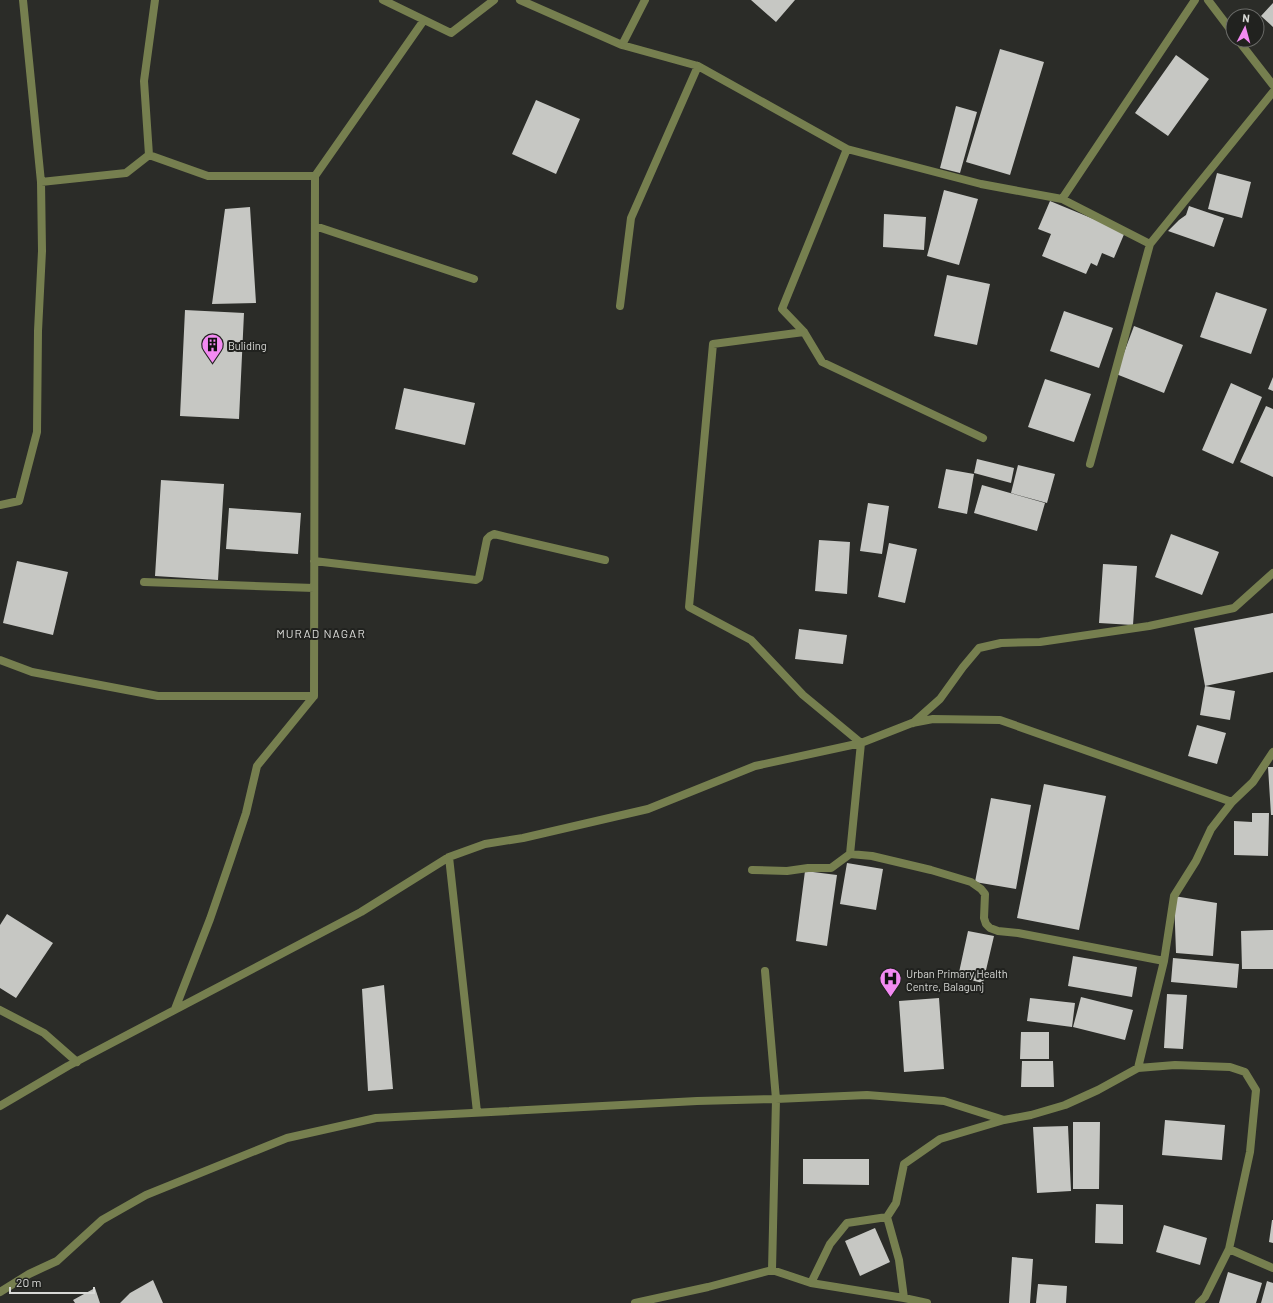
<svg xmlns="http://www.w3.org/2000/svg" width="1273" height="1303" viewBox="0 0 1273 1303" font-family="Barlow,sans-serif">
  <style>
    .building { fill: #c6c7c3 }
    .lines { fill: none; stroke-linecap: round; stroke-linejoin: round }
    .minor { stroke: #767f4f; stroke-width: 8 }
    .tertiary { stroke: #767f4f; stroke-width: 8 }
    .labels { text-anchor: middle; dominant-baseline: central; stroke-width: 4; stroke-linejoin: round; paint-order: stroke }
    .poi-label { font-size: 11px; fill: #d8d9d6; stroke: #21221f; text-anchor: start }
    .neighbourhood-label { font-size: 12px; letter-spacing: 1px; fill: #d8d9d6; stroke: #21221f }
  </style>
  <rect width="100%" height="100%" fill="#2b2c28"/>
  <!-- building -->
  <path class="building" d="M751,0h44l-19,22z
    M1273,3v24l-12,-11z
    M1000,49l44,13 -34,113 -44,-13z
    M1176,55l33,24 -41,57 -33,-23z
    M536,100l44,19 -24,55 -44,-20z
    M956,106l21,6 -17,61 -20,-5z
    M1217,173l34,9 -9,36 -34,-9z
    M944,190l34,9 -19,66 -32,-9z
    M1050,201l75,31 -11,26 -12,-5 -5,13 -6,-3 -5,11 -44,-18 9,-22 -13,-5z
    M1189,206l35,12 -10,29 -46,-16 11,-11 7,-5z
    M250,207l6,96 -44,1 13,-95z
    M884,214l42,3 -2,33 -41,-3z
    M947,275l43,9 -13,61 -43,-9z
    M1216,292l51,17 -16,45 -51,-17z
    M185,310l59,3 -5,106 -59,-3z
    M1064,311l49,17 -14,40 -49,-17z
    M1134,326l49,19 -19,48 -48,-19z
    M1273,377v14l-5,-2z
    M1045,379l46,15 -17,48 -46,-15z
    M1231,383l31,14 -29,67 -31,-14z
    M404,388l71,15 -10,42 -70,-16z
    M1266,406l7,3v68l-33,-15z
    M977,459l37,9 -3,15 -37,-10z
    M1018,465l37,9 -8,29 -36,-10z
    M946,469l28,5 -7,40 -29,-6z
    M161,480l63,4 -6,96 -63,-4z
    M982,485l63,18 -8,28 -63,-18z
    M868,503l21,3 -7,48 -22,-3z
    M229,508l72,5 -3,41 -72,-5z
    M1171,534l48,18 -17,43 -47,-18z
    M819,540l31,2 -3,52 -32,-3z
    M889,543l28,6 -12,54 -27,-6z
    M17,561l51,11 -15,63 -50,-12z
    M1103,564l34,2 -4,59 -34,-2z
    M1273,613v59l-68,14 -11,-58z
    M799,629l48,6 -4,29 -48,-5z
    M1205,686l30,5 -5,29 -30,-5z
    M1197,725l29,8 -9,31 -29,-8z
    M1268,767h5v48h-2z
    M1044,784l62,12 -27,134 -62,-12z
    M991,798l40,7 -15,84 -41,-7z
    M1252,813h17l-1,43 -34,-1v-34l18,1z
    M847,863l36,6 -7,41 -36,-6z
    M805,871l32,4 -10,71 -31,-5z
    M1174,896l43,7 -4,53 -37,-3z
    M7,914l46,29 -37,55 -16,-10v-63z
    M1273,930v39h-31l-1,-38z
    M968,931l26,5 -11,47 -25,-6z
    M1073,956l64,11 -5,30 -64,-11z
    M1173,958l66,6 -2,24 -66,-6z
    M384,985l9,104 -25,2 -6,-102z
    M1167,994l20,1 -4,54 -19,-1z
    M1081,997l52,13 -8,30 -52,-13z
    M939,998l5,71 -40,3 -5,-71z
    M1030,998l45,5 -3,24 -45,-6z
    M1021,1032h28v27h-29z
    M1022,1061h31l1,26h-33z
    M1165,1120l60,5 -3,35 -60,-5z
    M1073,1122h27l-1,67h-26z
    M1068,1126l3,65 -34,2 -4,-66z
    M803,1159h66v26l-66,-1z
    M1096,1204l27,1v39l-28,-1z
    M1272,1220h1v23l-4,-1z
    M1164,1225l43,13 -7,27 -44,-13z
    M875,1228l15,34 -30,14 -15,-35z
    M1012,1257l21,2 -3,44h-21z
    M1228,1272l34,11 -6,20h-37z
    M153,1280l10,23h-43l10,-10z
    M1267,1281l6,2v20h-12z
    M1038,1284l29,2 -1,17h-30z
    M95,1288l5,15h-25l-2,-3z"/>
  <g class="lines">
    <!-- minor -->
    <path class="minor" d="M23,0l18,182
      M383,0l68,33 43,-33
      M520,0l102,45 76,21 149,83 134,35 81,15 88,45 123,-152
      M622,45l23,-45
      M847,149l-65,160 22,23 18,30 161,76
      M149,155l59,21h107
      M149,155l-5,-74 11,-81
      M1062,199l133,-199
      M315,226l159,53
      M620,306l11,-88 67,-152
      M804,332l-91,12 -24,263 62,33 52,55 58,48 -11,111
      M1090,464l60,-220
      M0,505l19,-4 18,-69 1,-101 4,-80 -1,-69 85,-9 23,-18
      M314,561l162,19 3,-2 8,-39 3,-3 4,-2 111,26
      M144,582l170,6
      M0,660l32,12 126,24h156
      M913,723l27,-24 23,-32 16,-19 22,-5 39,-1 109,-16 85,-18 39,-35
      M449,857l28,255
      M752,870l35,1 21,-3h23l19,-14 22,2 59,14 40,12 10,7 4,5 -1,24 2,6 4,4 8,3 20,2 146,28
      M765,971l11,128 -4,171
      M175,1009l35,-90 20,-58 16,-48 11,-47 57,-70 1,-520 109,-156
      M0,1010l44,23 33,29
      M1138,1068l37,-3 55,2 15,5 11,18 -6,62 -21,97 -24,48 -6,6
      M0,1106l68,-40 293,-154 88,-55 36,-13 38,-6 125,-29 107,-43 106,-23 51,-20 21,-4 67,1 232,82
      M887,1217l12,43 5,38 23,5
      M1229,1249l44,19
      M811,1283l93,15
      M0,1292l29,-18 28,-13 45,-41 44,-25 141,-57 89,-20 321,-17 79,-2 91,-4 77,6 60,19
      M635,1303l73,-16 64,-17 39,13 19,-39 17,-21 40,-6 9,-14 8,-39 36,-25 64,-19 27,-5 34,-10 33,-15 40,-22 26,-107 10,-65 22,-35 15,-32 21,-27 21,-20 20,-30"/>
    <!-- tertiary -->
    <path class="tertiary" d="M1208,0l25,33
      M1238,40l35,45"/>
  </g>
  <!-- icons -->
  <defs>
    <symbol id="building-pin" viewBox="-11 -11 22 30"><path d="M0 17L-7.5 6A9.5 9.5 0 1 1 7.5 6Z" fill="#f38af2" stroke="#21221f"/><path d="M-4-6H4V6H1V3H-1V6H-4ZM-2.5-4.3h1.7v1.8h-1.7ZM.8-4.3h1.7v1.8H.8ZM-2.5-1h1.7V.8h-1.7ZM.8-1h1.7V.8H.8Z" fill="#111"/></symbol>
    <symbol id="hospital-pin" viewBox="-11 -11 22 30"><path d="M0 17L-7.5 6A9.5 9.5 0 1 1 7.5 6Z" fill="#f38af2" stroke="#21221f"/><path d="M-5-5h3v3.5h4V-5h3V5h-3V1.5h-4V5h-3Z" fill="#111"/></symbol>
  </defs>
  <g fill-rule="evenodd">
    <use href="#building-pin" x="200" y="332" width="25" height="34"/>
    <use href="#hospital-pin" x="878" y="966" width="25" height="34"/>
  </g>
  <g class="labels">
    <!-- poi labels -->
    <g class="poi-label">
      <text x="228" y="345">Buliding</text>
      <text x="906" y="973">Urban Primary Health<tspan x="906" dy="13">Centre, Balagunj</tspan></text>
    </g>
    <!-- neighbourhood labels -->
    <g class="neighbourhood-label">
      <text x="321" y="633">MURAD NAGAR</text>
    </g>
  </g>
  <!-- north arrow -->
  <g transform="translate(1245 28) rotate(6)"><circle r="19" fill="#21221f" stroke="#6a6b68"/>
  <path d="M0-3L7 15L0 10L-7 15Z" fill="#f38af2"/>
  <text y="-6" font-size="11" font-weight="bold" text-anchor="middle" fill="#d8d9d6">N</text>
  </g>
  <!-- scale -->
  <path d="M10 1287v6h84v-6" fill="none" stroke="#d8d9d6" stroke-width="2"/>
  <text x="16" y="1287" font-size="12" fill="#d8d9d6" stroke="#21221f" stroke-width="3" paint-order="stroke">20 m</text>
</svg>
